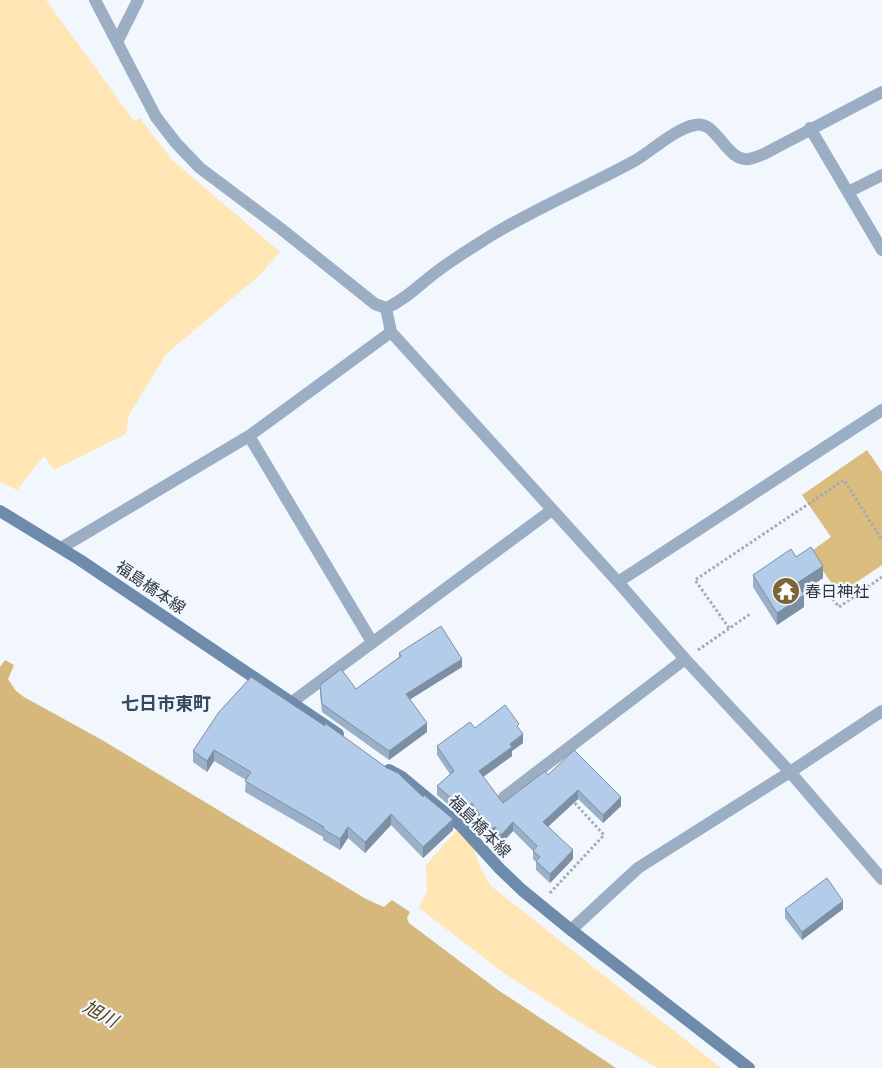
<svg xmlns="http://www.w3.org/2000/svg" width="882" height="1068" viewBox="0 0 882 1068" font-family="'Noto Sans','Noto Sans JP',sans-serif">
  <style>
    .green { fill: #ffe6b4 }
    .forest { fill: #dabc7f }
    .water { fill: #d6b87c }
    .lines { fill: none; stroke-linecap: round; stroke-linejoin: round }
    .path { stroke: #a3aab3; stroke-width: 3; stroke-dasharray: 2.5 2.5; stroke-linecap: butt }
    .street { stroke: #9baec4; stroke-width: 12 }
    .secondary { stroke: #6f8bab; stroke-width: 12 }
    .wall { fill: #9aafc8 }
    .shaded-wall { fill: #7d8fa3 }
    .building { fill: #b3cce9; stroke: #7d8fa3 }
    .labels { text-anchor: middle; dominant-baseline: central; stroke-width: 4.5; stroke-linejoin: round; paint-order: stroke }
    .street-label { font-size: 16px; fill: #2e3844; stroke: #f1f7fd }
    .poi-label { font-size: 16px; fill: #2e3844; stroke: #f1f7fd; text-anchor: start }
    .neighbourhood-label { font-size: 18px; font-weight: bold; fill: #344961; stroke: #f1f7fd }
    .water-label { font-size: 18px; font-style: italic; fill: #543f0f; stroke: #f1f7fd }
  </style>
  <rect width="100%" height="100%" fill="#f1f7fd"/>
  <!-- green -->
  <path class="green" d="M0,0h46l88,121 6,-3 33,43 107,91 -20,23 -94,79 -37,61 -3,19 -72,36 -10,-14 -27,34 -17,-8z
    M457,830l15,15 10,26 9,15 230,182h-62l-12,-6 -66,-39 -77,-50 -85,-65 8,-17 -1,-26z"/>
  <!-- forest -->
  <path class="forest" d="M867,450l15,22v93l-43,29 -29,-42 21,-15 -29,-42z"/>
  <!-- water -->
  <path class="water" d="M5,660l9,5 -6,14 8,12 8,6 78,43 264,159 18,8 8,-7 18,12 -3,6 2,5 89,67 118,78h-616v-401z"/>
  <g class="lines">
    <!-- path -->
    <path class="path" d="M833,599l6,8 43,-30
      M729,628l-34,-48 149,-100 38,60
      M698,650l52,-36
      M550,893l54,-58 -32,-35"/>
    <!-- street -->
    <path class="street" d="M95,0l61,117 20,26 24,25 80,60 95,76 11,4c19,-8 33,-23 49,-35 18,-14 38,-26 57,-38 46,-28 97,-49 144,-75 18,-11 39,-31 59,-35 21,-6 31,37 54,34 5,-1 10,-3 15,-5l118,-62
      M117,42l21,-42
      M810,128l72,122
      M848,192l34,-17
      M386,308l5,24 227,250 67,77 105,113 92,107
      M249,436l123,206
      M61,548l188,-112 142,-104
      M618,582l264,-172
      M292,702l260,-192
      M504,797l181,-138
      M571,930l67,-62 152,-96 92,-61"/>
    <!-- secondary -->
    <path class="secondary" d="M0,511l80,49 258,174
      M389,770l13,7 59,49 39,43 22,21 49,40 178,138"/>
  </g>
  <!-- wall -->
  <path class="wall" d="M796,557l27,21 -20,14 1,15 -27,18 -24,-38v-12z
    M399,653l63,14 -52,32 17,33 -38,28 -67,-48 -2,-18v-9l36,4 43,-31z
    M219,712l234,118 -30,28 -32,-33 -26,28 -17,-15 -8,12 -17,-10v-3l-78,-45 1,-12 -32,-19 -7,11 -14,-10v-11z
    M519,728l4,15 -11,8v5l-29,21 20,26 45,-28 73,31 -18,17 -25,-24 -30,28 25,32 -23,24 -14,-13v-8l-3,-3v-8l-20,-20 -12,13 -6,-9 -5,3 -18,-26 -7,7 -28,-24v-9l13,-12 -13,-19v-9z
    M785,909h58l-41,31 -17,-22z"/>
  <!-- shaded-wall -->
  <path class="shaded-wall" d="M823,566v12l-26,18v-13z
    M804,595v12l-27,18v-12z
    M462,659v8l-56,35v-8z
    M427,723v9l-38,28v-9z
    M523,734v9l-11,8v5l-33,24v-9l31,-27z
    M214,750v11l-7,11v-11z
    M578,790v9l-35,32v-9z
    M621,797v9l-18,17v-8z
    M472,803v9l-7,7v-9z
    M391,814v11l-26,28v-11z
    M453,819v11l-30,28v-11z
    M513,822v9l-12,13v-9z
    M348,827v11l-8,12v-11z
    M495,827v8l-5,3v-8z
    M573,850v9l-23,24v-9z
    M843,901v8l-41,31v-8z"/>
  <!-- building -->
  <path class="building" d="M811,547l12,19 -26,17 7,12 -27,18 -24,-38 38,-26 5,8z
    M441,626l21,33 -56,35 21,29 -38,28 -67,-47 -2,-19 21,-16 15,20 45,-33 -2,-3z
    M251,677l74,49v-3l62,45 11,5 25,24 1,-2 29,24 -30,28 -32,-33 -26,28 -17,-15 -8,12 -17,-10 1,-2 -79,-46 6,-9 -37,-22 -7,11 -14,-10 26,-39z
    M505,705l14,19 -2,2 6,8 -13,10 2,3 -33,24 24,32 42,-32 3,4 26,-25 47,47 -18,18 -25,-25 -35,32 30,28 -23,24 -14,-13 4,-4 -7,-6 4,-5 -24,-24 -12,13 -6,-8 -5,3 -18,-27 -7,7 -28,-24 17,-15 -17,-25 33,-24 5,6z
    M827,878l16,23 -41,31 -17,-23z"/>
  <!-- icons -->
  <defs>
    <symbol id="temple-disc" viewBox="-11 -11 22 22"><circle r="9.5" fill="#7d6536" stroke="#f1f7fd"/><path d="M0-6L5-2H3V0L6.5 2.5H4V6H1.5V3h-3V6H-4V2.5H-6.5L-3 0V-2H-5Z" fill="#fff"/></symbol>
  </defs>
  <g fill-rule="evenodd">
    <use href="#temple-disc" x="770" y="575" width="32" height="32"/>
  </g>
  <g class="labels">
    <!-- street labels -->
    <g class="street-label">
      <text transform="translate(151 587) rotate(34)">福島橋本線</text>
      <text transform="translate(480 826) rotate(45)">福島橋本線</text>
    </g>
    <!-- poi labels -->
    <g class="poi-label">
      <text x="805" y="591">春日神社</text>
    </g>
    <!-- neighbourhood labels -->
    <g class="neighbourhood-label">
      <text x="166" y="703">七日市東町</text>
    </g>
    <!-- water labels -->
    <g class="water-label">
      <text transform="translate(101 1013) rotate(29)">旭川</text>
    </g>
  </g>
</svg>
